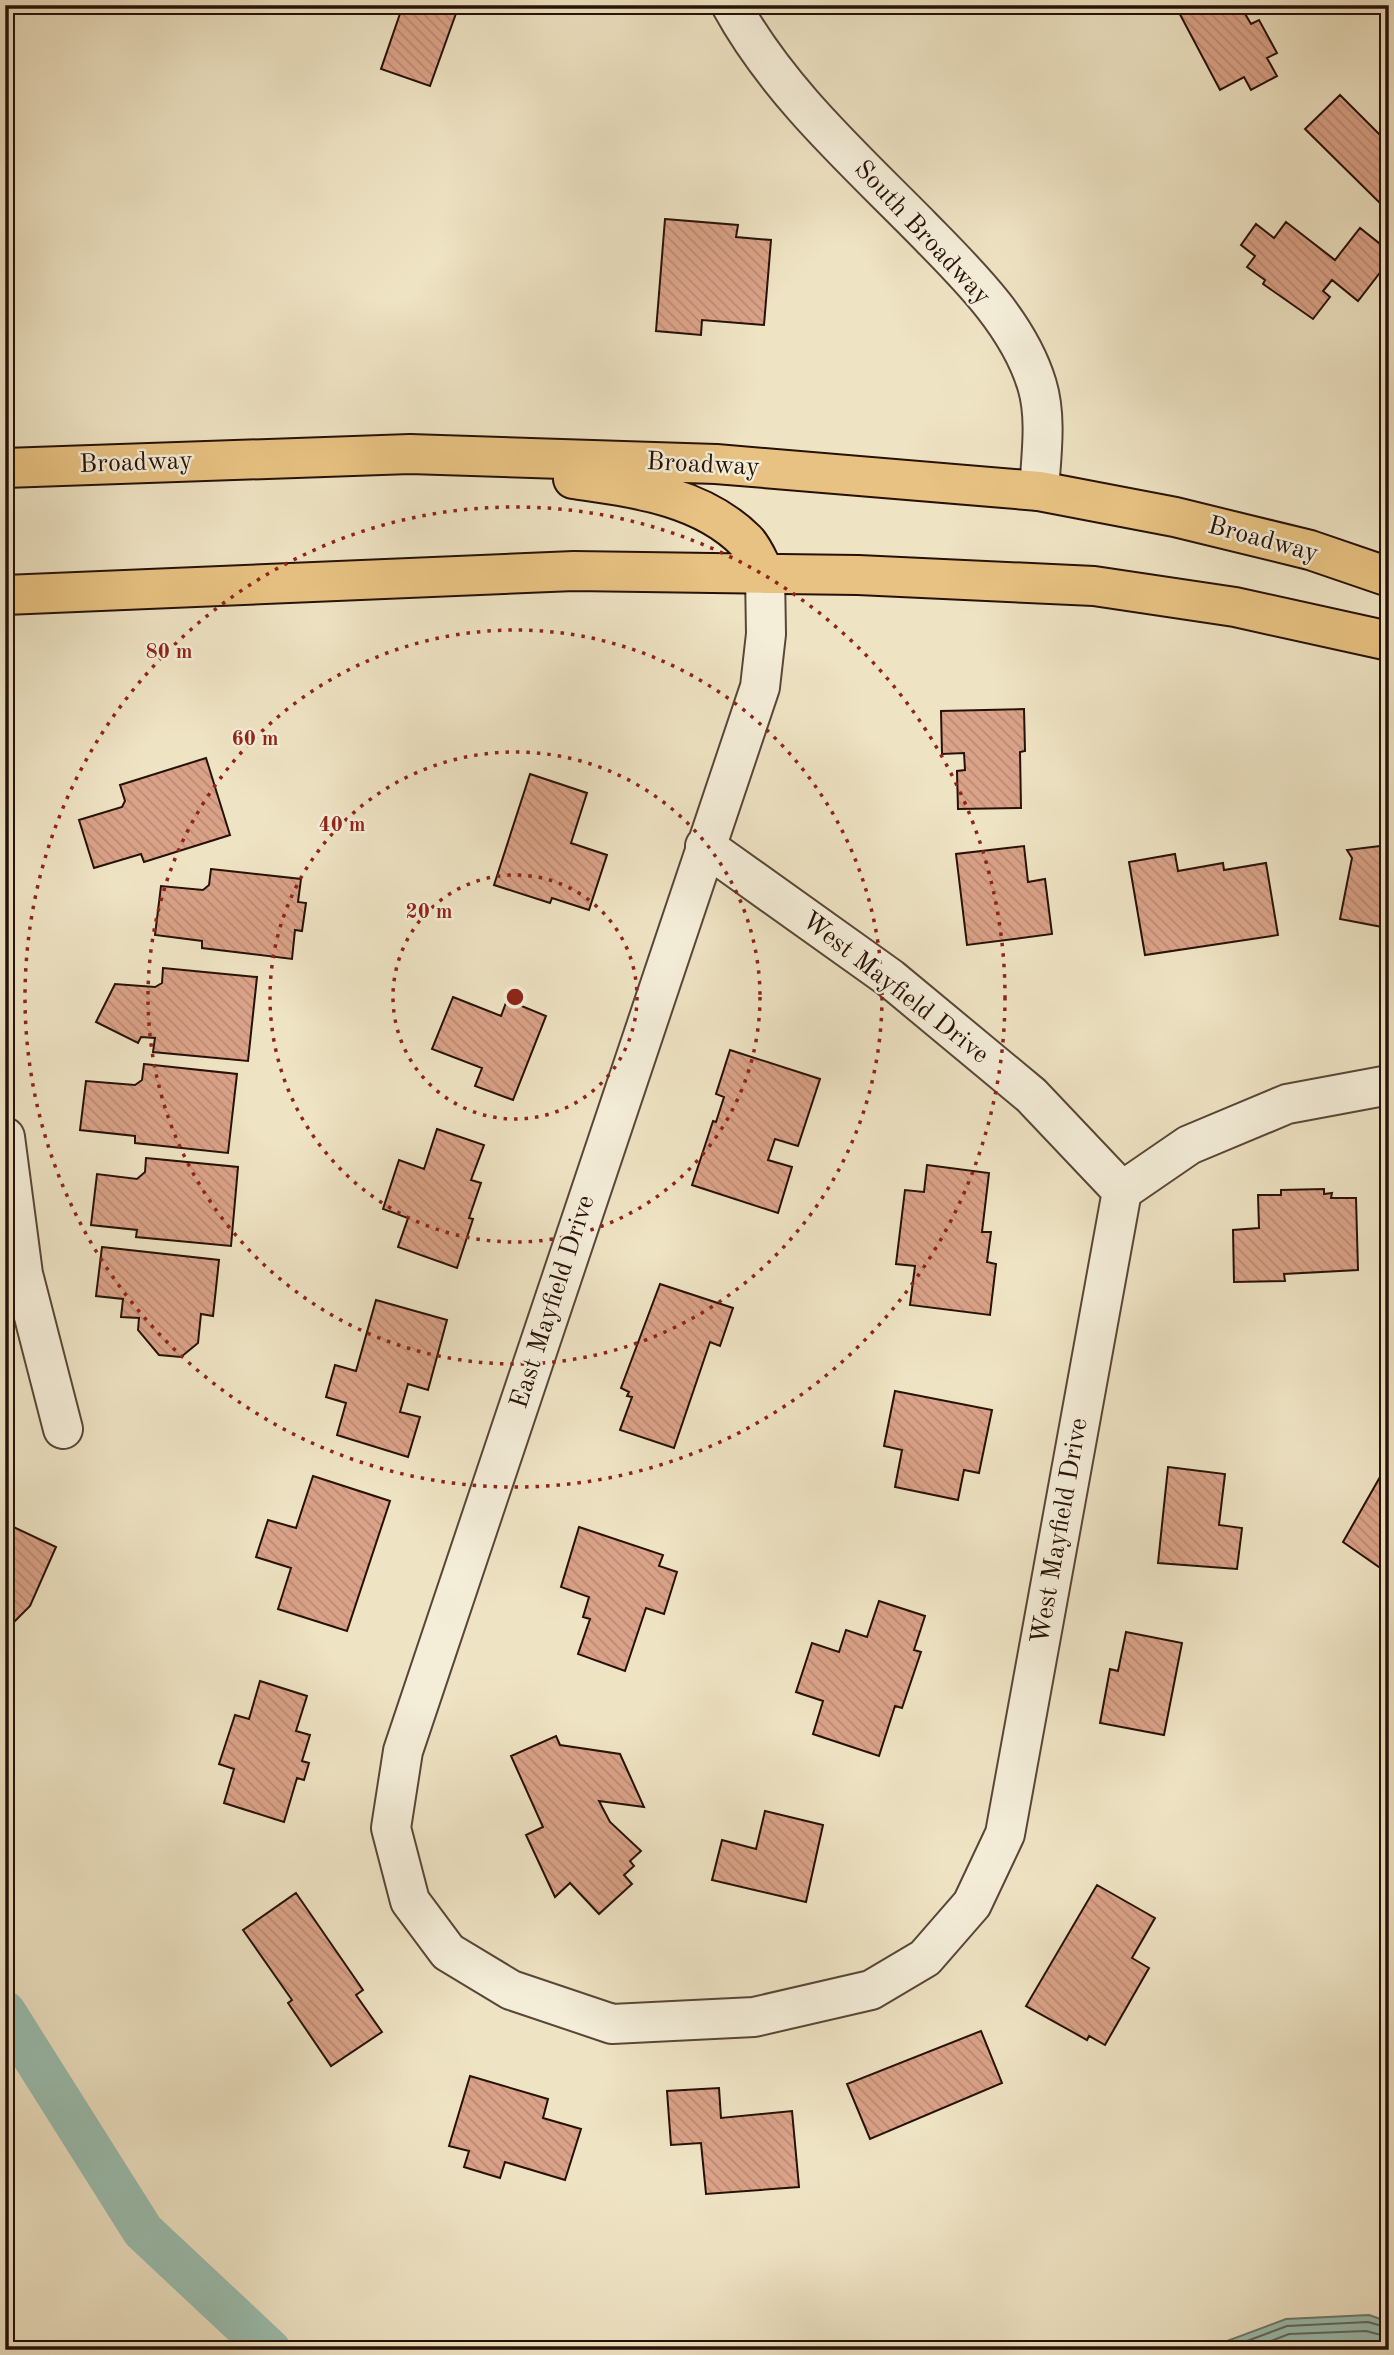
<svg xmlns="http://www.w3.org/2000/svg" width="1394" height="2355" viewBox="0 0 1394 2355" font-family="'Old Standard TT',serif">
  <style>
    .water { fill: #9abeb0; stroke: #6c796c; stroke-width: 2 }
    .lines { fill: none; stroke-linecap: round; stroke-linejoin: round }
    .shore { stroke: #60685c; stroke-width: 2 }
    .canal { stroke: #9abeb0; stroke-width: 42 }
    .building { fill: url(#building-back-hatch); stroke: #271107; stroke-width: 2 }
    .minor-casing { stroke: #594636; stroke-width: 42 }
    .primary-casing { stroke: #271107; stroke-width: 42 }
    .minor { stroke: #f4edd8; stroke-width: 38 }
    .primary { stroke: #e7c282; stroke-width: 38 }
    .ring { fill: none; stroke: #8f2418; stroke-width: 3.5; stroke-dasharray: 3.5 7 }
    .labels { text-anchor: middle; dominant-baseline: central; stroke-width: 5; stroke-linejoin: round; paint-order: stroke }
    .street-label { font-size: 26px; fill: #271107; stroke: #f4edd8 }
    .centre { fill: #8f2418; stroke: #f4edd8; stroke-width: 3.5 }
    .ring-label { font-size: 21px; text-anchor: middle; font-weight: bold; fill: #8f2418; stroke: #f4edd8; stroke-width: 5; stroke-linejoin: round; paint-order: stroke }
  </style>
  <defs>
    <pattern id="building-back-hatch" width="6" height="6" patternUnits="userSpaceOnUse" patternTransform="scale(1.75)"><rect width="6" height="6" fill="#daa288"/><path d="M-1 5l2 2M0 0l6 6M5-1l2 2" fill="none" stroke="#bb8a74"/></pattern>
  </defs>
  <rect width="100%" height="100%" fill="#eee3c3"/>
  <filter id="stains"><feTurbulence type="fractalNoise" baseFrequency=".00286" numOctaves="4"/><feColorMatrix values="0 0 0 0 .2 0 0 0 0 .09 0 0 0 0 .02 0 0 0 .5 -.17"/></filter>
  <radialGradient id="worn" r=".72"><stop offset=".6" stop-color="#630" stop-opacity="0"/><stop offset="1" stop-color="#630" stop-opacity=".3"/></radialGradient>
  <!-- water -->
  <path class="water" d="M1369,2315l20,7v28h-186l83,-31z"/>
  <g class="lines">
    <!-- shore -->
    <path class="shore" d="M1223,2350l64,-24 81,-4 21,6
      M1248,2350l41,-16 77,-3 23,6
      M1278,2350l13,-5 73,-4 25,7"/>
    <!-- canal -->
    <path class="canal" d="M5,2012l138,219 127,119"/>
  </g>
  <!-- building -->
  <path class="building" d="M403,5h56l-29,81 -49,-17z
    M1175,5h65l11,19 8,-4 18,33 -10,5 10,18 -26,14 -7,-13 -24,13z
    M1340,95l49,49v54l-7,7 -77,-76z
    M665,219l73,6 -2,12 35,3 -7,85 -62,-5 -1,15 -45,-4z
    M1286,222l49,38 25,-32 29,23v10l-31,40 -26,-21 -9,11 7,6 -17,22 -50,-35 2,-4 -18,-13 8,-11 -14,-11 15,-21 18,14z
    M1024,709l1,42 -5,1 1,56 -63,1 -1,-38 8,-1 -1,-17 -22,1 -1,-43z
    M206,758l24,77 -86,27 -3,-8 -47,14 -15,-48 43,-13 3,-6 -5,-16z
    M530,774l57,19 -16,50 36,12 -18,55 -37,-12 -2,5 -56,-18z
    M1389,845v88l-2,-5 -47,-9 12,-61 -5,-8z
    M1024,846l4,36 17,-3 7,55 -85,11 -11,-91z
    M1175,854l3,17 45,-8 1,7 42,-7 12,72 -133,20 -16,-93z
    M211,869l90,10 -3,23 8,1 -4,28 -7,-1 -3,29 -90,-11v-7l-47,-6 6,-49 42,4 6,-5z
    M163,968l94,9 -9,84 -95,-9 2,-14 -14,-1 -3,6 -42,-21 19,-38 40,3 7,-4z
    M453,997l48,19 6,-16 39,16 -33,84 -38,-14 7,-18 -50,-19z
    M730,1050l90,29 -22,67 -23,-7 -7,21 24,7 -14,46 -86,-28 21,-64 3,1 8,-25 -8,-3z
    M144,1064l93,10 -9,79 -93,-10v-7l-55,-6 6,-49 49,4 7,-5z
    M437,1129l47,16 -13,35 10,3 -12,35 4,1 -16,49 -59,-21 10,-29 -25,-9 16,-49 25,9z
    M146,1158l92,9 -7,79 -95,-9 1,-7 -46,-5 6,-51 40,5 8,-7z
    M927,1165l62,8 -7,59h9l-4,30 9,2 -6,51 -80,-10 5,-39 -19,-2 9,-74 19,2z
    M1324,1189v5l8,-1 -1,5h25l2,72 -74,4 1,7 -51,1 -1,-52 26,-2 -1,-33h23v-5z
    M102,1247l117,13 -6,56 -12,-2 -3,29 -17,14 -22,-2 -21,-25 1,-12 -18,-1 2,-18 -27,-3z
    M660,1284l73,24 -13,38 -10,-4 -36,106 -54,-18 12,-33 -5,-1 2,-4 -8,-4z
    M376,1300l71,20 -19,70 -20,-6 -8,28 20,5 -12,40 -71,-22 9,-32 -20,-6 9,-32 21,6z
    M895,1391l97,19 -13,63 -15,-3 -6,30 -63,-13 7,-37 -18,-4z
    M1168,1467l57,7 -6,51 23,3 -5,41 -79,-6z
    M1384,1470l5,3v101l-46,-32z
    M313,1476l77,25 -43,130 -69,-22 13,-41 -35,-11 12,-37 28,8z
    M5,1523l51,24 -26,59 -25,25z
    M579,1527l84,28 -4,11 18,6 -13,42 -18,-6 -21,63 -47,-17 12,-35 -7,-2 6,-20 -28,-10z
    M879,1601l46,15 -11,34 7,2 -19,56 -7,-2 -16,50 -66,-22 10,-33 -27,-9 16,-49 27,9 7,-22 21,7z
    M1126,1632l56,11 -18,92 -64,-12 10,-54 8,2z
    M260,1681l47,15 -11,35 14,4 -8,26 7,2 -5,17 -7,-2 -13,44 -60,-19 10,-34 -15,-5 16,-49 14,4z
    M556,1736l4,9 60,9 24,53 -45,-6 11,21 31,29 -11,10 4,5 -10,9 8,9 -33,30 -29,-31 -15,14 -29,-62 17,-8 -32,-71z
    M765,1811l58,14 -17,77 -94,-22 10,-40 34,9z
    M1097,1885l58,33 -23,40 17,10 -44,77 -16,-9 -2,4 -61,-34z
    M296,1893l67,97 -7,5 26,37 -51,34 -43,-63 4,-3 -49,-70z
    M981,2031l21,52 -132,56 -23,-55z
    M470,2076l78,23 -5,19 38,11 -16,51 -60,-18 -5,16 -36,-11 5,-16 -20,-5z
    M719,2088l2,30 71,-7 7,76 -93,7 -5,-51 -30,2 -4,-54z"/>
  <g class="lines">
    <defs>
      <path id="minor" d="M731,5c47,86 122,153 190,222 44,45 97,95 116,158 10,33 4,72 2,106
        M765,574l1,60 -6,53 -357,1064 -12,77 19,73 38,51 63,38 101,34 142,-7 117,-27 54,-32 47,-54 33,-70 117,-643
        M705,846l185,132 141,117 91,96
        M5,1137l18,137 40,155
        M1122,1191l67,-46 98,-41 102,-19"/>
      <path id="primary" d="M5,468l405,-14 306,10 323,27 136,26 135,33 79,27
        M573,479c60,9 127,16 173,62 8,8 13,22 19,33
        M5,595l569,-24 284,4 236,11 141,21 154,34"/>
    </defs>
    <!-- minor casing -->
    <use href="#minor" class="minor-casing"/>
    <!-- primary casing -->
    <use href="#primary" class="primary-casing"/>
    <!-- minor -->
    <use href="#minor" class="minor"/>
    <!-- primary -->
    <use href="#primary" class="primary"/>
  </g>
  <!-- distance rings -->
  <g class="ring">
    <circle cx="515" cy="997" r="122"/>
    <circle cx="515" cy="997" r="245"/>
    <circle cx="515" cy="997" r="367"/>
    <circle cx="515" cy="997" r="490"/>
  </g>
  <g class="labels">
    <!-- street labels -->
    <g class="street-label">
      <text transform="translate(922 233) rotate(47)">South Broadway</text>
      <text transform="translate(136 463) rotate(-2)">Broadway</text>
      <text transform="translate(703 465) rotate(3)">Broadway</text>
      <text transform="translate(1263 540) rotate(15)">Broadway</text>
      <text transform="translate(895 988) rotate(38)">West Mayfield Drive</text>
      <text transform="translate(553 1302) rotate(-72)">East Mayfield Drive</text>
      <text transform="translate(1060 1531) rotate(-80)">West Mayfield Drive</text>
    </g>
  </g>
  <circle cx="515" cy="997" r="10" class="centre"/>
  <g class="ring-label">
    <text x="169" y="658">80 m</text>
    <text x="255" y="745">60 m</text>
    <text x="342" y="831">40 m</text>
    <text x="429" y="918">20 m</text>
  </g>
  <!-- margin -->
  <rect width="1394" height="2355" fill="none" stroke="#eee3c3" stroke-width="28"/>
  <rect x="7" y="7" width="1380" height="2341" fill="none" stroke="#271107" stroke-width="3.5"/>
  <rect x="14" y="14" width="1366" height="2327" fill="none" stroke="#271107" stroke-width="2"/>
  <rect width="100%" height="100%" filter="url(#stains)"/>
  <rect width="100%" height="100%" fill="url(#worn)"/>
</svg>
